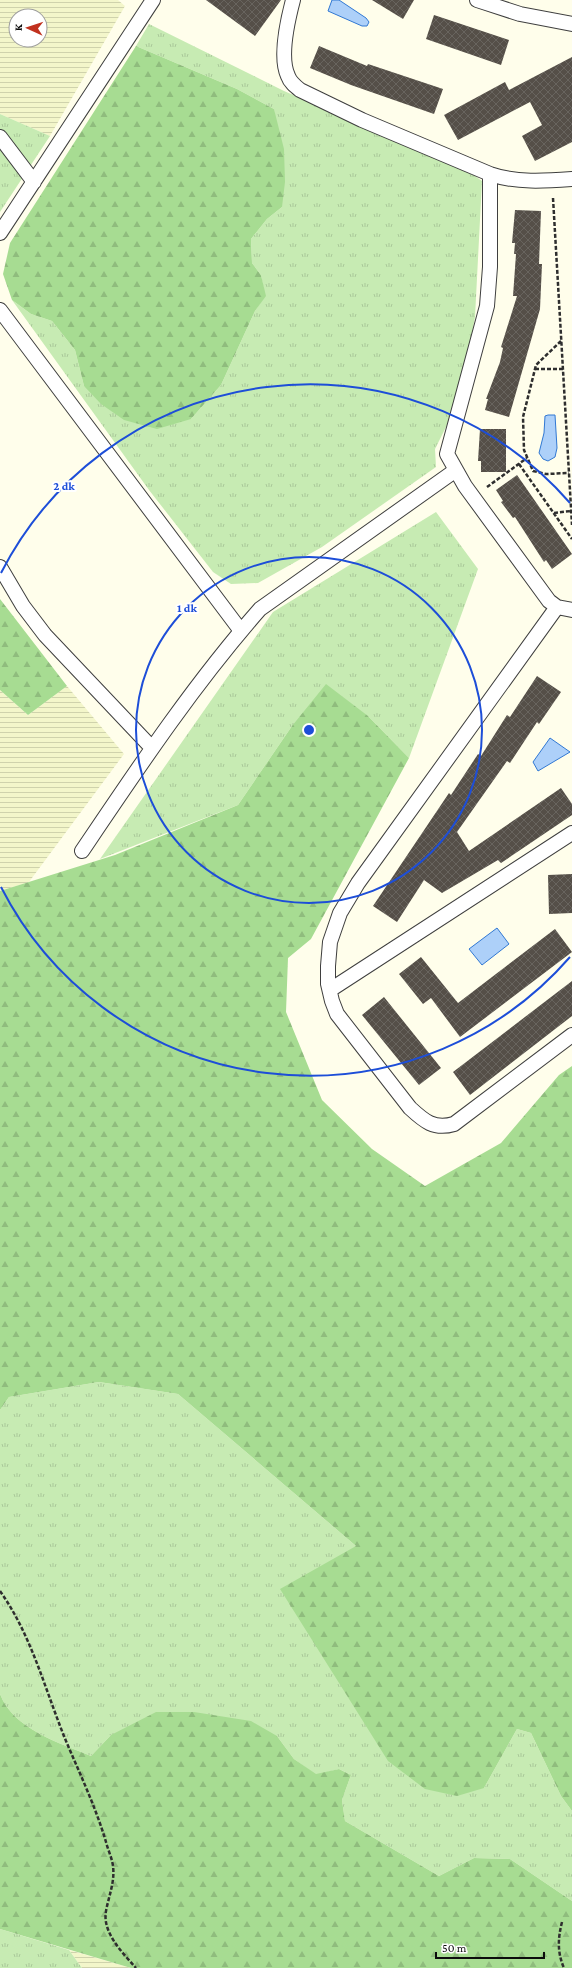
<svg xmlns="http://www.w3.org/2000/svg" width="572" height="1968" viewBox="0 0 572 1968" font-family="'Crimson Pro',serif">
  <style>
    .farmland { fill: url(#farmland-rules); fill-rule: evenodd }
    .grass { fill: url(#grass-tufts) }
    .forest { fill: url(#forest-firs) }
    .water { fill: #add0f9; stroke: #3178d3 }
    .building { fill: url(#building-cross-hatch) }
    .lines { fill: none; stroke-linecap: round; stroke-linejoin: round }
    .minor-casing { stroke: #3f3f3f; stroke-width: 16 }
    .path { stroke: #2e2e2e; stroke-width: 2.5; stroke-dasharray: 4 2; stroke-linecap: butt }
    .minor { stroke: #fff; stroke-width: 14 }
    .ring { fill: none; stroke: #1d4ed8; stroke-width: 2 }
    .centre { fill: #1d4ed8; stroke: #fff; stroke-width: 2 }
    .ring-label { font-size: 12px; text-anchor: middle; font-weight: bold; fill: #1d4ed8; stroke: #fff; stroke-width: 4; stroke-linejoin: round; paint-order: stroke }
  </style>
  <defs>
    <pattern id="farmland-rules" width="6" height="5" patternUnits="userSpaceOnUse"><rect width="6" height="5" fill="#f3f6ca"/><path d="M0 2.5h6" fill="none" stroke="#cfd2ac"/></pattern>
    <pattern id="grass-tufts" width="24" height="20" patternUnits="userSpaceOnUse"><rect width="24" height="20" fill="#c7ebb3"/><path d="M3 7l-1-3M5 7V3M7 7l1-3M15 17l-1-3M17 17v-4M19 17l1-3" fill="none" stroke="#aac899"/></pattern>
    <pattern id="forest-firs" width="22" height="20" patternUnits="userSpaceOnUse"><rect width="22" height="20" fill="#a7dc92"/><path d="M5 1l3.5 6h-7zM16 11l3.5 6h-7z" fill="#8fbc7d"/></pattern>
    <pattern id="building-cross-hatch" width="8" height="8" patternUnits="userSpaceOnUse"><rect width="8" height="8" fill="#554f48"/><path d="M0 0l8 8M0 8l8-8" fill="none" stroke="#68645e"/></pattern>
  </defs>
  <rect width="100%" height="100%" fill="#fffeeb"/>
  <!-- farmland -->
  <path class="farmland" d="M0,0h118l7,6 -75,130 -50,-22zM16,16h24v24h-24z
    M67,686l57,68 -95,128 -29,9v-201l28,25z
    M69,1950l62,18h-49z"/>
  <!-- grass -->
  <path class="grass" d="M149,24l135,67 181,78 17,12 -7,136 -9,48 -19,60 -12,24 1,18 -114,80 -64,36 -27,1 -18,-12 -64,-82 -137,-190 19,14 21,7 23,29 9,36 107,33 30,-34 34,-74 10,-15 -4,-21 -9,-12 -1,-24 16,-20 15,-12 -8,-98 -37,-20 -101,-43z
    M0,114l50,22 -50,76z
    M436,512l42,57 -69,189 -41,-42 -76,10 -54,79 -138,54 173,-247z
    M99,1382l79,12 178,152 128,242 33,-59 14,4 30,63 11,15v90l-62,-42 -36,-1 -35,18 -94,-55 -3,-21 9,-25 -12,-6 -23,6 -22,-16 -17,-23 -166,-1 -20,21c-31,-13 -78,-27 -91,-62v-284l9,-13z
    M0,1929l69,21 13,18h-82z"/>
  <!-- forest -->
  <path class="forest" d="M136,46l101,43 37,20 10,40 1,33 -3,25 -15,12 -16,20 1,24 9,12 5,21 -11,15 -34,74 -30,34 -34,10 -33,-9 -23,-16 -17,-18 -9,-36 -23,-29 -21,-7 -19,-14 -9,-26 7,-31z
    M0,599l67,87 -39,29 -28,-25z
    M326,684l42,32 41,42 -98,181 -23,19 -2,54 36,88 50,49 53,37 76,-43 58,-68 13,-9v745l-11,-15 -30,-63 -14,-4 -33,59 -27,8 -32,-7 -37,-28 -108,-172 76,-43 -178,-152 -79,-12 -90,15 -9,13v-519l115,-36 123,-50 54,-79z
    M0,1694c13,35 60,49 91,62l20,-21 45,-23h38l57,9 26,15 17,23 22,15 23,-5 12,6 -9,25 3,21 94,55 35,-18 36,1 62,42v67h-441l-131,-39z"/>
  <!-- water -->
  <path class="water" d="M332,0h7l27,18 3,4 -2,4h-5l-34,-15z
    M548,415h7l2,33 -2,9 -7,4 -5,-2 -4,-6 5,-20 1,-17z
    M550,738l20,14 -32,19 -5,-9z
    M497,928l12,16 -27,21 -13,-16z"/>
  <!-- building -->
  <path class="building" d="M206,0h75l-26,36z
    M372,0h42l-11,19z
    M434,15l75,25 -8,25 -75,-26z
    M319,46l48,20 1,-2 75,25 -9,25 -83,-29 -41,-17z
    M572,57v85l-37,19 -13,-25 20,-11 -12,-23 -72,38 -14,-25 61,-33 4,8z
    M515,210l26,1 -2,53h3l-2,45 -31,108 -24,-7 3,-11h-2l14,-37 3,-14 -2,-1 16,-51h-4l3,-42h-2l1,-11h-3z
    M480,429h26v43h-25v-11h-3z
    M517,475l55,79 -20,15 -6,-9 -2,2 -29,-45 -2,1 -12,-16 2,-1 -7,-11z
    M537,676l24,16 -22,32 -2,-2 -27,41 -3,-2 -50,71 12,19 92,-63 11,16v11l-71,48 -3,-3 -56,33 -18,-13 -27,42 -24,-16 76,-113 2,2 27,-41 3,2 26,-41 3,2z
    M572,874v39l-23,1 -1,-39z
    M555,929l17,23 -112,85 -29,-39 -8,6 -24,-30 22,-17 37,46z
    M572,981v35l-102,79 -17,-23z
    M384,997l57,71 -22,17 -57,-70z"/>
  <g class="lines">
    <defs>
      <path id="minor" d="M293,0c-5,19 -14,57 -5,76 2,6 7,10 12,14l62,30 128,54v93l-3,39 -40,148 18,32 84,115 8,6 15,3
        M477,0l43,14 52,10
        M0,137l34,45
        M490,174c26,9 55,7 82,5
        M0,233l153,-233
        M0,310l241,321
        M0,567l23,39 22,29 107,113
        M557,607l-199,276 -18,30 -10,29 -2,24v18l4,17 5,13 73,94c14,13 24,22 44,16l118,-89
        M82,851c56,-83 112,-167 178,-242l196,-139
        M330,990l242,-157"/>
    </defs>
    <!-- minor casing -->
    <use href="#minor" class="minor-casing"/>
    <!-- path -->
    <path class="path" d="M553,198l19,327
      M561,341l-25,24 -13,52 1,33 9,21 13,3 23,-1
      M535,369h28
      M519,464l53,75
      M487,487l40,-29
      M554,513l17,-2
      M0,1591c32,45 45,99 66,150 14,33 30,67 40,101 2,8 6,16 7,24 2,16 -4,29 -7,45 -4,22 17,42 30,57
      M562,1922c-4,16 -5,30 2,46"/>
    <!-- minor -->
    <use href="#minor" class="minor"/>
  </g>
  <!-- distance rings -->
  <g class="ring">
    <circle cx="309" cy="730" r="173"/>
    <path d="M570 957A346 346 0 0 1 1 887M1 573A346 346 0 0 1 570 503"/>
  </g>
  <circle cx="309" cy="730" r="6" class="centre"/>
  <g class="ring-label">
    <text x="64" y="490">2 dk</text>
    <text x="187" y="612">1 dk</text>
  </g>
  <!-- north arrow -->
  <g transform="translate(28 28) rotate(273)"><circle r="19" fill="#ffffff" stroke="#9e9e9e"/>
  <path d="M0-3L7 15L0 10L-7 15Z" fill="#c1311e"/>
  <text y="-6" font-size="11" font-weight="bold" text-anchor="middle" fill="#0c0c0c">K</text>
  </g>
  <!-- scale -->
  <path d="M436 1952v6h108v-6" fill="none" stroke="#0c0c0c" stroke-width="2"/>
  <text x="442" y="1952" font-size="12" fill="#0c0c0c" stroke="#ffffff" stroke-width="3" paint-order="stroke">50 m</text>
</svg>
